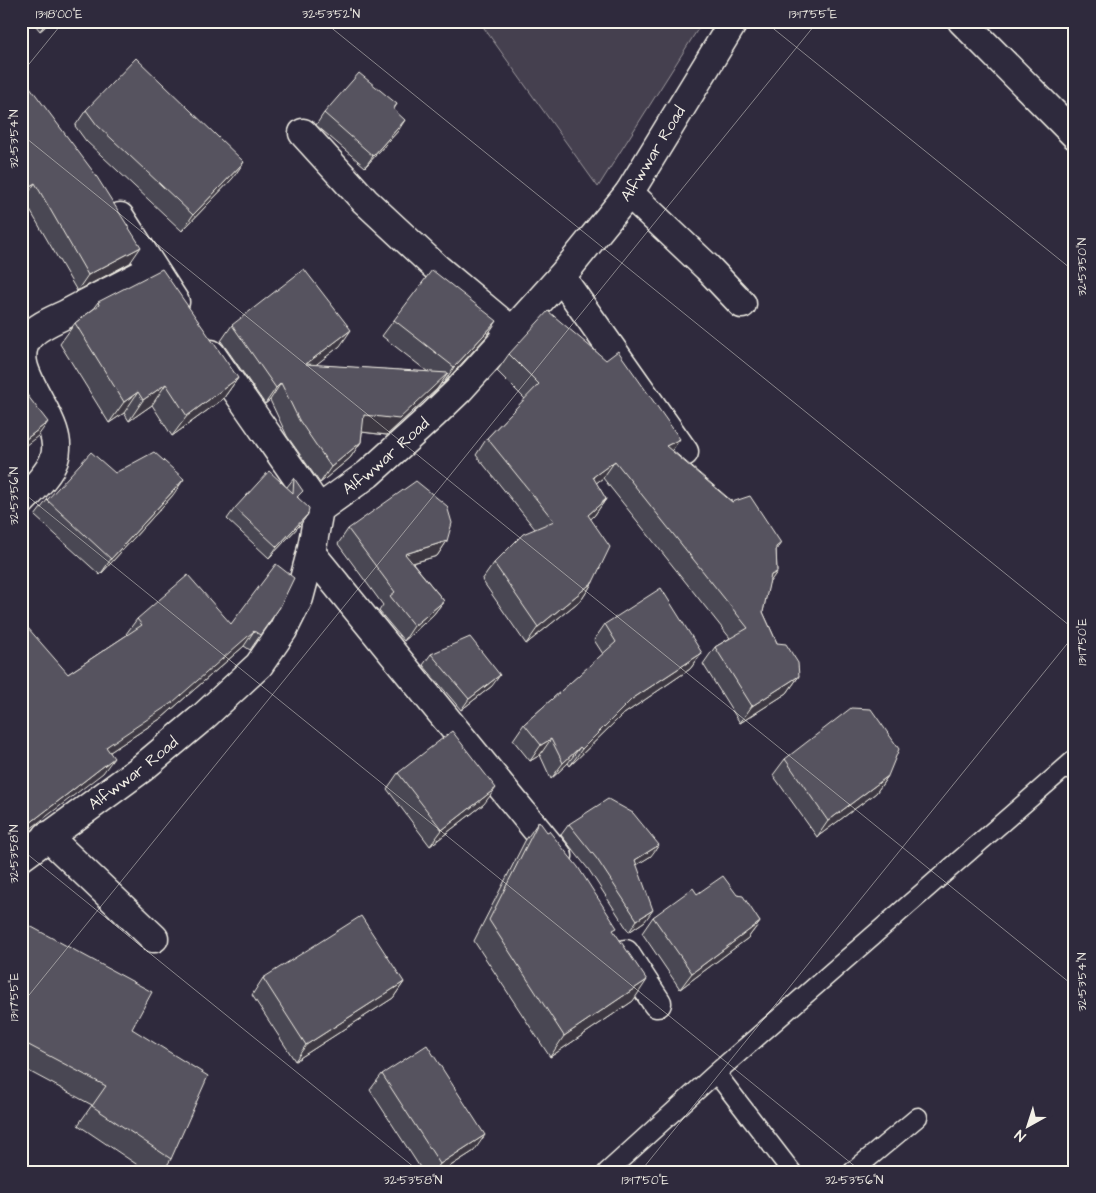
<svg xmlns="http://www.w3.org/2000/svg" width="1096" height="1193" viewBox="0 0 1096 1193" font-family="'Architects Daughter',sans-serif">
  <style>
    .green { fill: #454050; stroke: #9c989c }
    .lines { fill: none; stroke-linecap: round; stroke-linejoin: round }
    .service-casing { stroke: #f4f1e8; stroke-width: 21 }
    .minor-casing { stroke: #f4f1e8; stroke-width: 31 }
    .service { stroke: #2f2a3d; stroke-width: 18 }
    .minor { stroke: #2f2a3d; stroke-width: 28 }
    .wall { fill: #4a4752; stroke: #f4f1e8 }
    .shaded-wall { fill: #3c3942; stroke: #f4f1e8 }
    .building { fill: #56525f; stroke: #f4f1e8 }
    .ticks { fill: none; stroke: #f4f1e8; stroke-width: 1; stroke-opacity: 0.45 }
    .labels { text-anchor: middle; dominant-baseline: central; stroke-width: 5; stroke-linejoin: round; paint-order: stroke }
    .street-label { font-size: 16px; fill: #f4f1e8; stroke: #2f2a3d }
    .neatline { fill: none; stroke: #f4f1e8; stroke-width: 2 }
    .ticks-label { font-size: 12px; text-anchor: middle; fill: #f4f1e8 }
  </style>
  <rect width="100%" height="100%" fill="#2f2a3d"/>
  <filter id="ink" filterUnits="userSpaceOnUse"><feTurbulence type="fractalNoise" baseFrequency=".02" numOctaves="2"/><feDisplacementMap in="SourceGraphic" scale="10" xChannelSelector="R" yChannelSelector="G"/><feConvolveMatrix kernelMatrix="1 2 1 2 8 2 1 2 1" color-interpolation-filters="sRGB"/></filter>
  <g filter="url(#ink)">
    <!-- green -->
    <path class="green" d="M479,21h224l-105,166z"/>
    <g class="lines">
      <defs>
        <path id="service" d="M716,1073l76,99
          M607,1172l109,-99 359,-314
          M852,1172l66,-55"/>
        <g id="minor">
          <path d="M962,21l113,114"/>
          <path d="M303,133l62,68 73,68 74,62"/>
          <path d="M629,193l78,74 35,37"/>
          <path d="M120,217l55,85"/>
          <path d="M561,277l123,175"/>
          <path d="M211,354l108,155"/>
          <path d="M21,502c11,-12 27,-26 33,-42 15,-41 -53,-90 -25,-123 8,-11 27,-18 39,-24 28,-15 56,-29 84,-44"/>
          <path d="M311,553l247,303"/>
          <path d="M47,836l107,102"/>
          <path id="s1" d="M21,857l120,-88 62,-52 56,-52 24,-35 16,-32 12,-45 8,-44 49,-35 65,-59 25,-24 103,-114 68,-84 105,-172"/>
          <path d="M625,954l32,49"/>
        </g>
      </defs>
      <!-- service casing -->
      <use href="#service" class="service-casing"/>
      <!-- minor casing -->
      <use href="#minor" class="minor-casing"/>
      <!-- service -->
      <use href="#service" class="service"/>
      <!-- minor -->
      <use href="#minor" class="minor"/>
    </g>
    <!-- wall -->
    <path class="wall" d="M32,21h20l-12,10z
      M21,75l109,188 -53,28 -53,-91 -3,1z
      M397,104l-3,5 4,22 -33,36 -49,-42 8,-12z
      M86,110l147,68 -51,53 -96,-90 -11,-15z
      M98,302l140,76 -15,21 -51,37 -20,-31 -23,16 -5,-8 -15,10 -49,-79 15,-21 17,-13z
      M394,320l92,17 -43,47 -1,-1 -5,6 -50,46 -25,-3 -1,10 -11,16 -30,25 -33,-47 -17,-36 -5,4 -44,-63 11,-16 108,21 -25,19 113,7 -46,-36z
      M509,354l163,96 109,93 -5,7 1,22 -8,10 -6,30 14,31 22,33 -12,17 -47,30 -37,-59 12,-17 15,-9 -127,-160 -7,5 10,16 -12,17 -4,3 3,63 -11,17 -56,45 -44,-64 12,-17 41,-34 -59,-74 11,-17 38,-39 -28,-28z
      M115,473l58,22 -73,80 -65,-59 12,-16z
      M294,478l4,20 10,16 -8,11 -31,33 -42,-39 8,-11 52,-21z
      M348,529l99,12 -10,15 -24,7 31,38 -11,14 -29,26 -25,-30 4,-6 -45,-61z
      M280,607l-30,43 -6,-4 -81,71 -53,35 -7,21 -35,-99 59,-39 -1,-1 11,-15 94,5z
      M605,624l97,29 -12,16 -69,47 -51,50 -2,-3 -17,16 -11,-24 -10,6 -17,-21 11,-16 79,-70 -9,-14z
      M431,654l61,32 -31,24 -38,-45z
      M785,759l103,17 -12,17 -59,44 -44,-62z
      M398,773l86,31 -54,42 -43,-57z
      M539,821l94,180 -83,56 -76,-116 51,-100z
      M569,824l82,32 -15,9 9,56 -16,11 -40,-62 -28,-35z
      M697,894l40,1 23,27 -12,16 -68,51 -38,-56 11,-16z
      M28,925l104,104 39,130 -8,13h-15l-70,-47 14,-20 -71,-38v-133z
      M263,978l141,4 -11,16 -98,63 -43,-66z
      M382,1074l92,77 -33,21h-18l-53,-82z"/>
    <!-- shaded-wall -->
    <path class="shaded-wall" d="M47,21h5l-12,10z
      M405,120l-7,11 -33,36 8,-11z
      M244,162l-11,16 -51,53 11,-16z
      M35,183l-11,17 -3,1v-9l2,-2z
      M141,247l-11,16 -53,28 11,-16z
      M497,321l-11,16 -43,47 11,-17z
      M351,330l-11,16 -45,35 11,-17z
      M448,373l-11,16 -50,46 -34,-4 11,-16z
      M238,378l-15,21 -51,37 15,-20z
      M281,383l-11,17 -5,4 11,-16z
      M166,384l-14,21 -23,16 14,-21z
      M138,392l-14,21 -15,10 15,-21z
      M48,422l-10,14 -17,13v-6z
      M680,439l-12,17 -2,-10z
      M361,442l-11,16 -30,25 11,-16z
      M615,461l-12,17 -22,16 12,-17z
      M184,479l-11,16 -73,80 11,-16z
      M606,499l-12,17 -18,16 12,-17z
      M308,514l-8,11 -31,33 8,-11z
      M447,541l-10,15 -42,12 10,-14z
      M777,572l-12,17 6,-14z
      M593,582l-11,17 -56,45 12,-17z
      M444,601l-11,14 -29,26 10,-15z
      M254,631l-10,15 -81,71 -68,45 11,-15z
      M702,653l-12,16 -69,47 -51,50 12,-17 50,-50z
      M500,675l-8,11 -31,24 8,-11z
      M799,676l-12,17 -47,30 12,-17z
      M551,739l-11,16 -10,6 11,-16z
      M580,747l-12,16 -17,16 12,-16z
      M114,758l-11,15 -82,63v-6z
      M888,776l-12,17 -59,44 11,-16z
      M496,788l-12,16 -54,42 12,-16z
      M659,845l-8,11 -24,15 8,-11z
      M653,910l-8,11 -16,11 8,-12z
      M760,922l-12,16 -68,51 12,-16z
      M647,980l-14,21 -83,56 14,-21z
      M404,982l-11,16 -98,63 11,-16z
      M485,1135l-11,16 -33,21h-7l6,-8z"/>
    <!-- building -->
    <path class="building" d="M136,58l108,104 -51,53 -96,-90 -11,-15z
      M359,73l38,31 -4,5 12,11 -32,36 -49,-43z
      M21,75l74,99 46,73 -53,28 -53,-92 -12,7 -2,-2z
      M162,269l76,109 -51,38 -21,-32 -23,16 -5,-8 -14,10 -49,-79 24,-18 -1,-3z
      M304,269l47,61 -45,34 142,9 -49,46 -35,-4 -3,27 -30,25 -32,-47 -18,-37 -5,5 -44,-63z
      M432,270l65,51 -43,46 -60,-47z
      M548,311l58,49 12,-9 62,88 -14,7 66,56 18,-6 31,47 -5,4 1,25 -6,3 -8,37 14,31 9,1 12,19 1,13 -47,30 -37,-59 33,-19 -133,-167 -22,16 13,22 -18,16 22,32 -17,35 -55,45 -44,-64 29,-29 31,-13 -67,-83 52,-54 -30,-30z
      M21,387l27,35 -27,21z
      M91,452l24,21 39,-21 30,27 -73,80 -64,-59z
      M269,471l24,22 1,-15 9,13 -6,6 12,11 -1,6 -31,33 -42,-39z
      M416,481l31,25 5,17 -5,18 -42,13 39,47 -30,25 -24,-30 5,-4 -47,-63z
      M276,564l18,14 -14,29 -20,28 -6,-4 -81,71 -67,45 8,11 -93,72v-210l47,54 74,-49 -5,-6 51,-44 43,49z
      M661,588l41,65 -70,46 -50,50 -2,-2 -17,16 -12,-24 -10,6 -17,-21 92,-82 -11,-18z
      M470,637l30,38 -31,24 -38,-45z
      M851,708l20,1 28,40 -11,27 -60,45 -43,-62z
      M452,731l44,57 -54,42 -44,-57z
      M608,799l25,14 26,32 -24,15 18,50 -16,10 -40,-61 -28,-35z
      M539,821l8,11 2,-1 29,36 39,61 -4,2 34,50 -83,56 -75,-116z
      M723,876l14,19 6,1 17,26 -68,51 -39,-56 40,-29 4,6z
      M361,916l43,66 -98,63 -43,-67z
      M28,925l124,67 -20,37 76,47 -37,83 -79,-53 14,-20 -85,-45v-104z
      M427,1045l58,90 -45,29 -58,-90z"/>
  </g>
  <!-- ticks -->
  <path class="ticks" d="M323,21l752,609M764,21l311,251M21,74l43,-53M21,134l1054,853M21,491l841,681M21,849l399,323M21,1005l797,-984M640,1172l435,-538"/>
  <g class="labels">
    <!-- street labels -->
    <g class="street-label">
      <text stroke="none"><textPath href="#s1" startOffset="966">Alfwwar Road</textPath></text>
      <text stroke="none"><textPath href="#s1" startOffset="561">Alfwwar Road</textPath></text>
      <text stroke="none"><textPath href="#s1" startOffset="140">Alfwwar Road</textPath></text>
    </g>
  </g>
  <!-- margin -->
  <rect width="1096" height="1193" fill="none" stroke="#2f2a3d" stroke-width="55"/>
  <!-- north arrow -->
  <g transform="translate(1028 1126) rotate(219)" stroke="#2f2a3d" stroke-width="4" paint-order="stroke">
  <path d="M0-4L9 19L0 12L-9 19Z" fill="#f4f1e8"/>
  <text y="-8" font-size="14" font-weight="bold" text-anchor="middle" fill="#f4f1e8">N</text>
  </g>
  <rect x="28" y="28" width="1040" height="1138" class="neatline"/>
  <g class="ticks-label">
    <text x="59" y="18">13°18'00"E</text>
    <text x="331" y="18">32°53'52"N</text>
    <text x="813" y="18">13°17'55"E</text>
    <text transform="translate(14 139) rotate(-90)" y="4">32°53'54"N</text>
    <text transform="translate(1082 267) rotate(-90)" y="4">32°53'50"N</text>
    <text transform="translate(14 496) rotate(-90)" y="4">32°53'56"N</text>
    <text transform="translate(1082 642) rotate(-90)" y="4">13°17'50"E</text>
    <text transform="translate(14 854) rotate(-90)" y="4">32°53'58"N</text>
    <text transform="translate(1082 982) rotate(-90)" y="4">32°53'54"N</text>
    <text transform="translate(14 997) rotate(-90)" y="4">13°17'55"E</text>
    <text x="413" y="1184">32°53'58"N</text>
    <text x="645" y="1184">13°17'50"E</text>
    <text x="854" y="1184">32°53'56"N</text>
  </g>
</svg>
